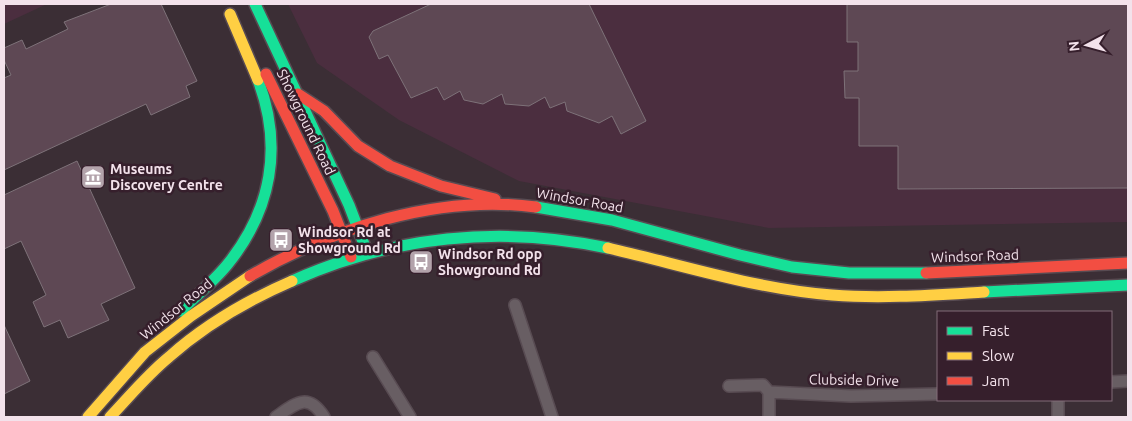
<svg xmlns="http://www.w3.org/2000/svg" width="1132" height="421" viewBox="0 0 1132 421" font-family="Ubuntu,sans-serif">
  <style>
    .built { fill: #4b2e3f }
    .building { fill: #5e4854; stroke: #7e7279 }
    .lines { fill: none; stroke-linecap: round; stroke-linejoin: round }
    .street-casing { stroke: #584b52; stroke-width: 14 }
    .fast-casing { stroke: #584b52; stroke-width: 14 }
    .slow-casing { stroke: #584b52; stroke-width: 14 }
    .jam-casing { stroke: #584b52; stroke-width: 14 }
    .street { stroke: #685e63; stroke-width: 11 }
    .fast { stroke: #16e098; stroke-width: 11 }
    .slow { stroke: #ffcf43; stroke-width: 11 }
    .jam { stroke: #f24e42; stroke-width: 11 }
    .labels { text-anchor: middle; dominant-baseline: central; stroke-width: 5; stroke-linejoin: round; paint-order: stroke }
    .street-label { font-size: 14px; fill: #f3e2eb; stroke: #361f2c }
    .poi-label { font-size: 14px; font-weight: bold; fill: #f3e2eb; stroke: #361f2c; text-anchor: start }
  </style>
  <rect width="100%" height="100%" fill="#3b2e35"/>
  <!-- built -->
  <path class="built" d="M4,4h43l-43,20z
    M288,4h840v218l-359,6 -250,-47 -120,-61 -82,-57z"/>
  <!-- building -->
  <path class="building" d="M111,4h50l36,77 -11,5 4,11 -39,18 -5,-11 -142,66v-92l7,-3 -7,-15v-12l18,-8 4,9 42,-20 -4,-7z
    M431,4h158l57,117 -25,13 -9,-18 -13,7 -32,-12 -2,-9 -15,6 -5,-11 -16,9 -24,-2 -3,-10 -19,10 -19,-4 -4,-9 -16,9 -7,-13 -26,11 -23,-43 -9,4 -10,-22 4,-6z
    M847,4h281v184l-230,1v-43h-39v-48h-14l-1,-27h14v-29h-11z
    M77,161l58,127 -34,16 8,16 -41,18 -8,-18 -16,7 -11,-25 13,-7 -25,-54 -17,8v-54z
    M4,325l26,56 -26,13z"/>
  <g class="lines">
    <defs>
      <path id="street" d="M515,305l37,112
        M373,357l37,60
        M1111,382l17,-1
        M729,386l34,-1 6,7v25
        M769,392l82,4 87,-2
        M1058,400v17
        M276,417c20,-14 32,-25 48,0"/>
      <path id="fast" d="M255,4l94,201 18,47
        M536,207l76,13 128,35 52,12 57,6h77
        M292,281c100,-45 209,-56 316,-33
        M984,292l144,-7
        M181,311c15,-15 32,-29 46,-46 45,-55 56,-119 31,-185"/>
      <path id="slow" d="M230,14l28,66
        M608,248c74,17 148,41 224,47 50,4 102,0 152,-3
        M88,417l57,-65 46,-36 59,-40
        M110,417c19,-20 37,-42 59,-60 36,-32 79,-57 123,-76"/>
      <path id="jam" d="M266,74l67,137 18,46
        M298,94l26,17 34,35 32,20 51,20 54,13
        M926,273l202,-10
        M250,276c83,-48 188,-82 286,-69"/>
    </defs>
    <!-- street casing -->
    <use href="#street" class="street-casing"/>
    <!-- fast casing -->
    <use href="#fast" class="fast-casing"/>
    <!-- slow casing -->
    <use href="#slow" class="slow-casing"/>
    <!-- jam casing -->
    <use href="#jam" class="jam-casing"/>
    <!-- street -->
    <use href="#street" class="street"/>
    <!-- fast -->
    <use href="#fast" class="fast"/>
    <!-- slow -->
    <use href="#slow" class="slow"/>
    <!-- jam -->
    <use href="#jam" class="jam"/>
  </g>
  <!-- icons -->
  <defs>
    <symbol id="museum-square" viewBox="-11 -11 22 22"><rect x="-9" y="-9" width="18" height="18" rx="4" fill="#b3a3ab" stroke="#361f2c"/><path d="M0-6L6-3V-2H-6V-3ZM-5-1h2V3h-2ZM-1-1h2V3h-2ZM3-1h2V3H3ZM-6 4H6V6H-6Z" fill="#fff"/></symbol>
    <symbol id="bus-square" viewBox="-11 -11 22 22"><rect x="-9" y="-9" width="18" height="18" rx="4" fill="#b3a3ab" stroke="#361f2c"/><path d="M-5-6H5V4H4V6H2V4H-2V6H-4V4H-5ZM-3.5-4V0h7V-4ZM-3.5 1.2v1.5H-2V1.2ZM2 1.2v1.5H3.5V1.2Z" fill="#fff"/></symbol>
  </defs>
  <g fill-rule="evenodd">
    <use href="#museum-square" x="79" y="163" width="28" height="28"/>
    <use href="#bus-square" x="267" y="226" width="28" height="28"/>
    <use href="#bus-square" x="407" y="248" width="28" height="28"/>
  </g>
  <g class="labels">
    <!-- street labels -->
    <g class="street-label">
      <text transform="translate(306 122) rotate(64)">Showground Road</text>
      <text transform="translate(580 200) rotate(10)">Windsor Road</text>
      <text transform="translate(975 256) rotate(-2)">Windsor Road</text>
      <text transform="translate(176 309) rotate(-39)">Windsor Road</text>
      <text transform="translate(854 380) rotate(1)">Clubside Drive</text>
    </g>
    <!-- poi labels -->
    <g class="poi-label">
      <text x="110" y="169">Museums<tspan x="110" dy="16">Discovery Centre</tspan></text>
      <text x="298" y="232">Windsor Rd at<tspan x="298" dy="16">Showground Rd</tspan></text>
      <text x="438" y="254">Windsor Rd opp<tspan x="438" dy="16">Showground Rd</tspan></text>
    </g>
  </g>
  <!-- border -->
  <rect width="1132" height="421" fill="none" stroke="#f3e2eb" stroke-width="10"/>
  <!-- legend -->
  <rect x="937" y="311" width="175" height="90" fill="#361f2c" stroke="#826d78"/>
  <rect x="947" y="327" width="25" height="8" fill="#16e098" stroke="#826d78"/>
  <text x="982" y="336" font-size="15" fill="#f3e2eb">Fast</text>
  <rect x="947" y="352" width="25" height="8" fill="#ffcf43" stroke="#826d78"/>
  <text x="982" y="361" font-size="15" fill="#f3e2eb">Slow</text>
  <rect x="947" y="377" width="25" height="8" fill="#f24e42" stroke="#826d78"/>
  <text x="982" y="386" font-size="15" fill="#f3e2eb">Jam</text>
  <!-- north arrow -->
  <g transform="translate(1087 45) rotate(264)" stroke="#361f2c" stroke-width="4" paint-order="stroke">
  <path d="M0-4L9 19L0 12L-9 19Z" fill="#f3e2eb"/>
  <text y="-8" font-size="14" font-weight="bold" text-anchor="middle" fill="#f3e2eb">N</text>
  </g>
</svg>
